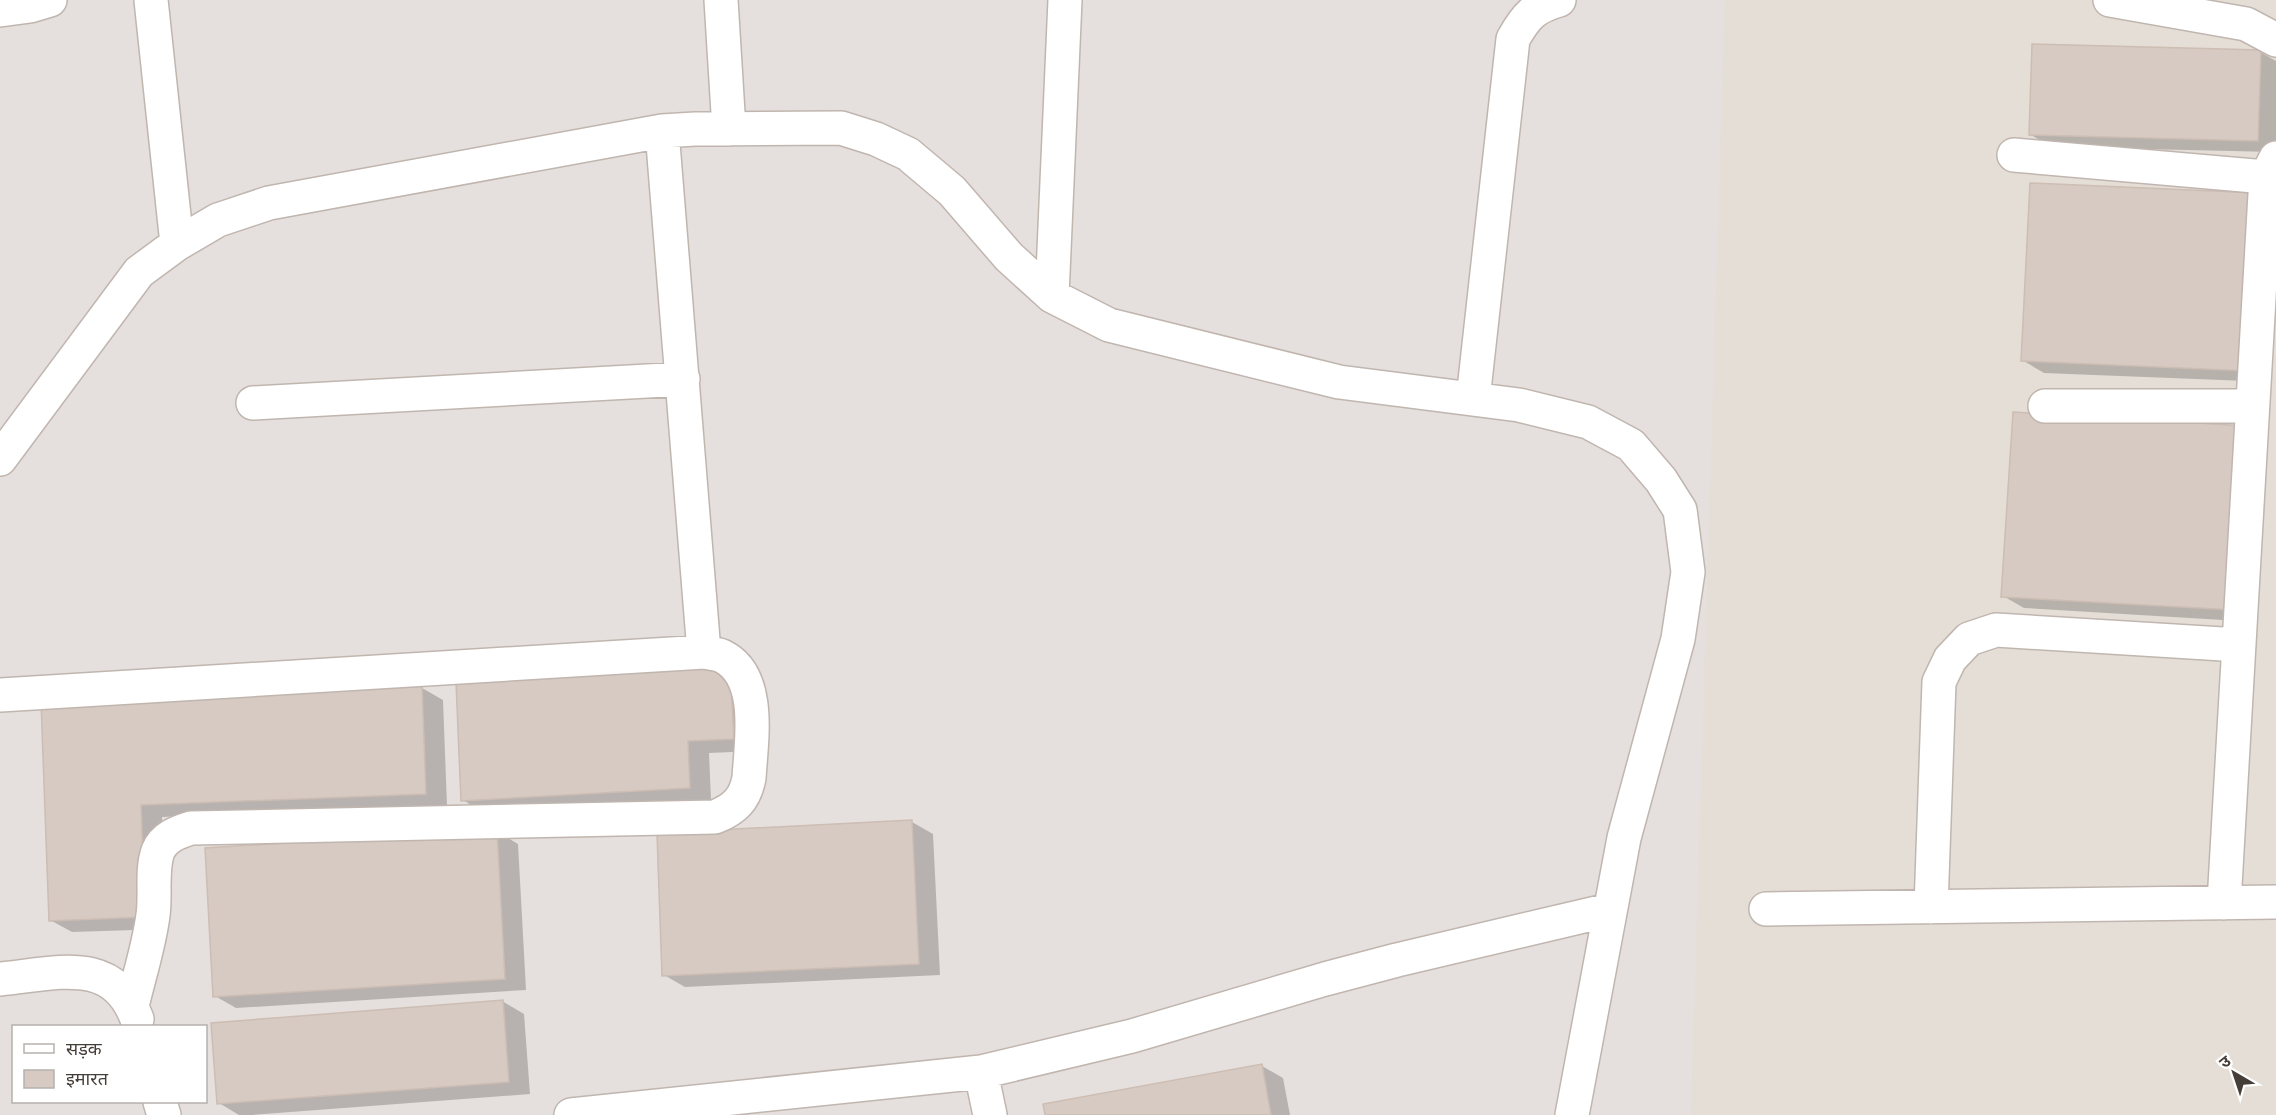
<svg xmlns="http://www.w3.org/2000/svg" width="2276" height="1115" viewBox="0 0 2276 1115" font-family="'Public Sans','Noto Sans Devanagari',sans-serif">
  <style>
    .residential { fill: #e5ded7; fill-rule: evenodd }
    .industrial { fill: #e5dfdd; fill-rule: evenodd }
    .shadow { fill: #0003 }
    .building { fill: #d6cac2; stroke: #cdbdb3; stroke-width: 1.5 }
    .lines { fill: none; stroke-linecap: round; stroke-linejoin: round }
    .minor-casing { stroke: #c0b6af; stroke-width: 36 }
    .minor { stroke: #fff; stroke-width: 33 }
  </style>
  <rect width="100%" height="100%" fill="#f2ede8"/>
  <!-- residential -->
  <path class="residential" d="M0,0h2276v1115h-2276zM14,1026h192v76h-192z"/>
  <!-- industrial -->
  <path class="industrial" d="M0,0h1725l-34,1115h-1691zM14,1026h192v76h-192z"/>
  <!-- shadow -->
  <path class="shadow" d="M2260,52l16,9v91l-224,-5 -21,-12z
    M2276,276l-5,106 -227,-9 -22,-13z
    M2247,427l21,12 -12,183 -232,-14 -21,-12z
    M730,668l25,83 -46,2 2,47 -227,13 -21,-13z
    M422,688l21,12 4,106 -285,11 4,112 -94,3 -22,-12 -7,-218z
    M912,822l21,12 7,141 -255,12 -21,-12z
    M496,831l22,13 8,146 -290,18 -21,-12z
    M502,1001l22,13 6,80 -278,21h-13l-20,-12z
    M1262,1066l21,12 7,37h-243z"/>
  <!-- building -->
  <path class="building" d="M2032,44l229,6 -3,91 -229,-6z
    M2030,183l228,10 -8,178 -229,-10z
    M2013,412l234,14 -12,184 -234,-13z
    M730,666l4,73 -46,2 2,47 -229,13 -5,-119z
    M422,686l4,108 -285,11 4,112 -96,4 -8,-220z
    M912,820l7,144 -257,12 -5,-143z
    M497,830l8,149 -292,18 -8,-149z
    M503,1000l6,82 -292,22 -6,-81z
    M1262,1064l9,51h-226l-2,-11z"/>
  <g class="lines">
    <defs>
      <path id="minor" d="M151,0l26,244
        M721,0l8,129
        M2110,0l136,24 30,16
        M0,10l30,-4 20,-6
        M662,131l42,521
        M2014,155l252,22
        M1052,296l13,-296
        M1473,399l40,-360c13,-23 21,-32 46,-39
        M253,403l430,-24
        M2045,406h207
        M0,459l139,-187 38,-28 41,-24 51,-17 393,-72 33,-2 146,-1 35,11 32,15 44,37 57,66 43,39 57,29 230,57 180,23 69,17 43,23 30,35 19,30 8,62 -10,67 -54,199 -52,277
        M0,695l704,-43c5,1 13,2 18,4 41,20 29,86 27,122 -4,21 -14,31 -34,39l-524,11c-13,4 -27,9 -33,23 -7,19 -2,44 -5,64 -4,31 -14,61 -21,91
        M2224,903l42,-726 10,-19
        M1931,907l8,-225 11,-23 19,-20 27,-9 243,15
        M1766,909l510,-7
        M0,979c55,-5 113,-25 137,40
        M981,1072l9,43
        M160,1102l4,13
        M571,1115l410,-43 151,-36 193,-57 72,-19 212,-50"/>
    </defs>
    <!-- minor casing -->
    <use href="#minor" class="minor-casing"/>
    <!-- minor -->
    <use href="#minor" class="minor"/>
  </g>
  <!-- legend -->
  <rect x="12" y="1025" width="195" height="78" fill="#ffffff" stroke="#b5b1af" stroke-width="1.5"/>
  <rect x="24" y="1044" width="30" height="9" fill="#ffffff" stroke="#b5b1af" stroke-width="1.5"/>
  <text x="66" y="1055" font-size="18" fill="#453d38">सड़क</text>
  <rect x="24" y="1070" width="30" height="18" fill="#d6cac2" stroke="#b5b1af" stroke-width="1.5"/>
  <text x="66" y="1085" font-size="18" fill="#453d38">इमारत</text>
  <!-- north arrow -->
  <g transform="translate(2234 1073) rotate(321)" stroke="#ffffff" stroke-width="4.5" paint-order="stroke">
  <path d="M0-4.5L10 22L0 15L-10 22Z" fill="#453d38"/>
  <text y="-9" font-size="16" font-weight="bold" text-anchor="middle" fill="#453d38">उ</text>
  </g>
</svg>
